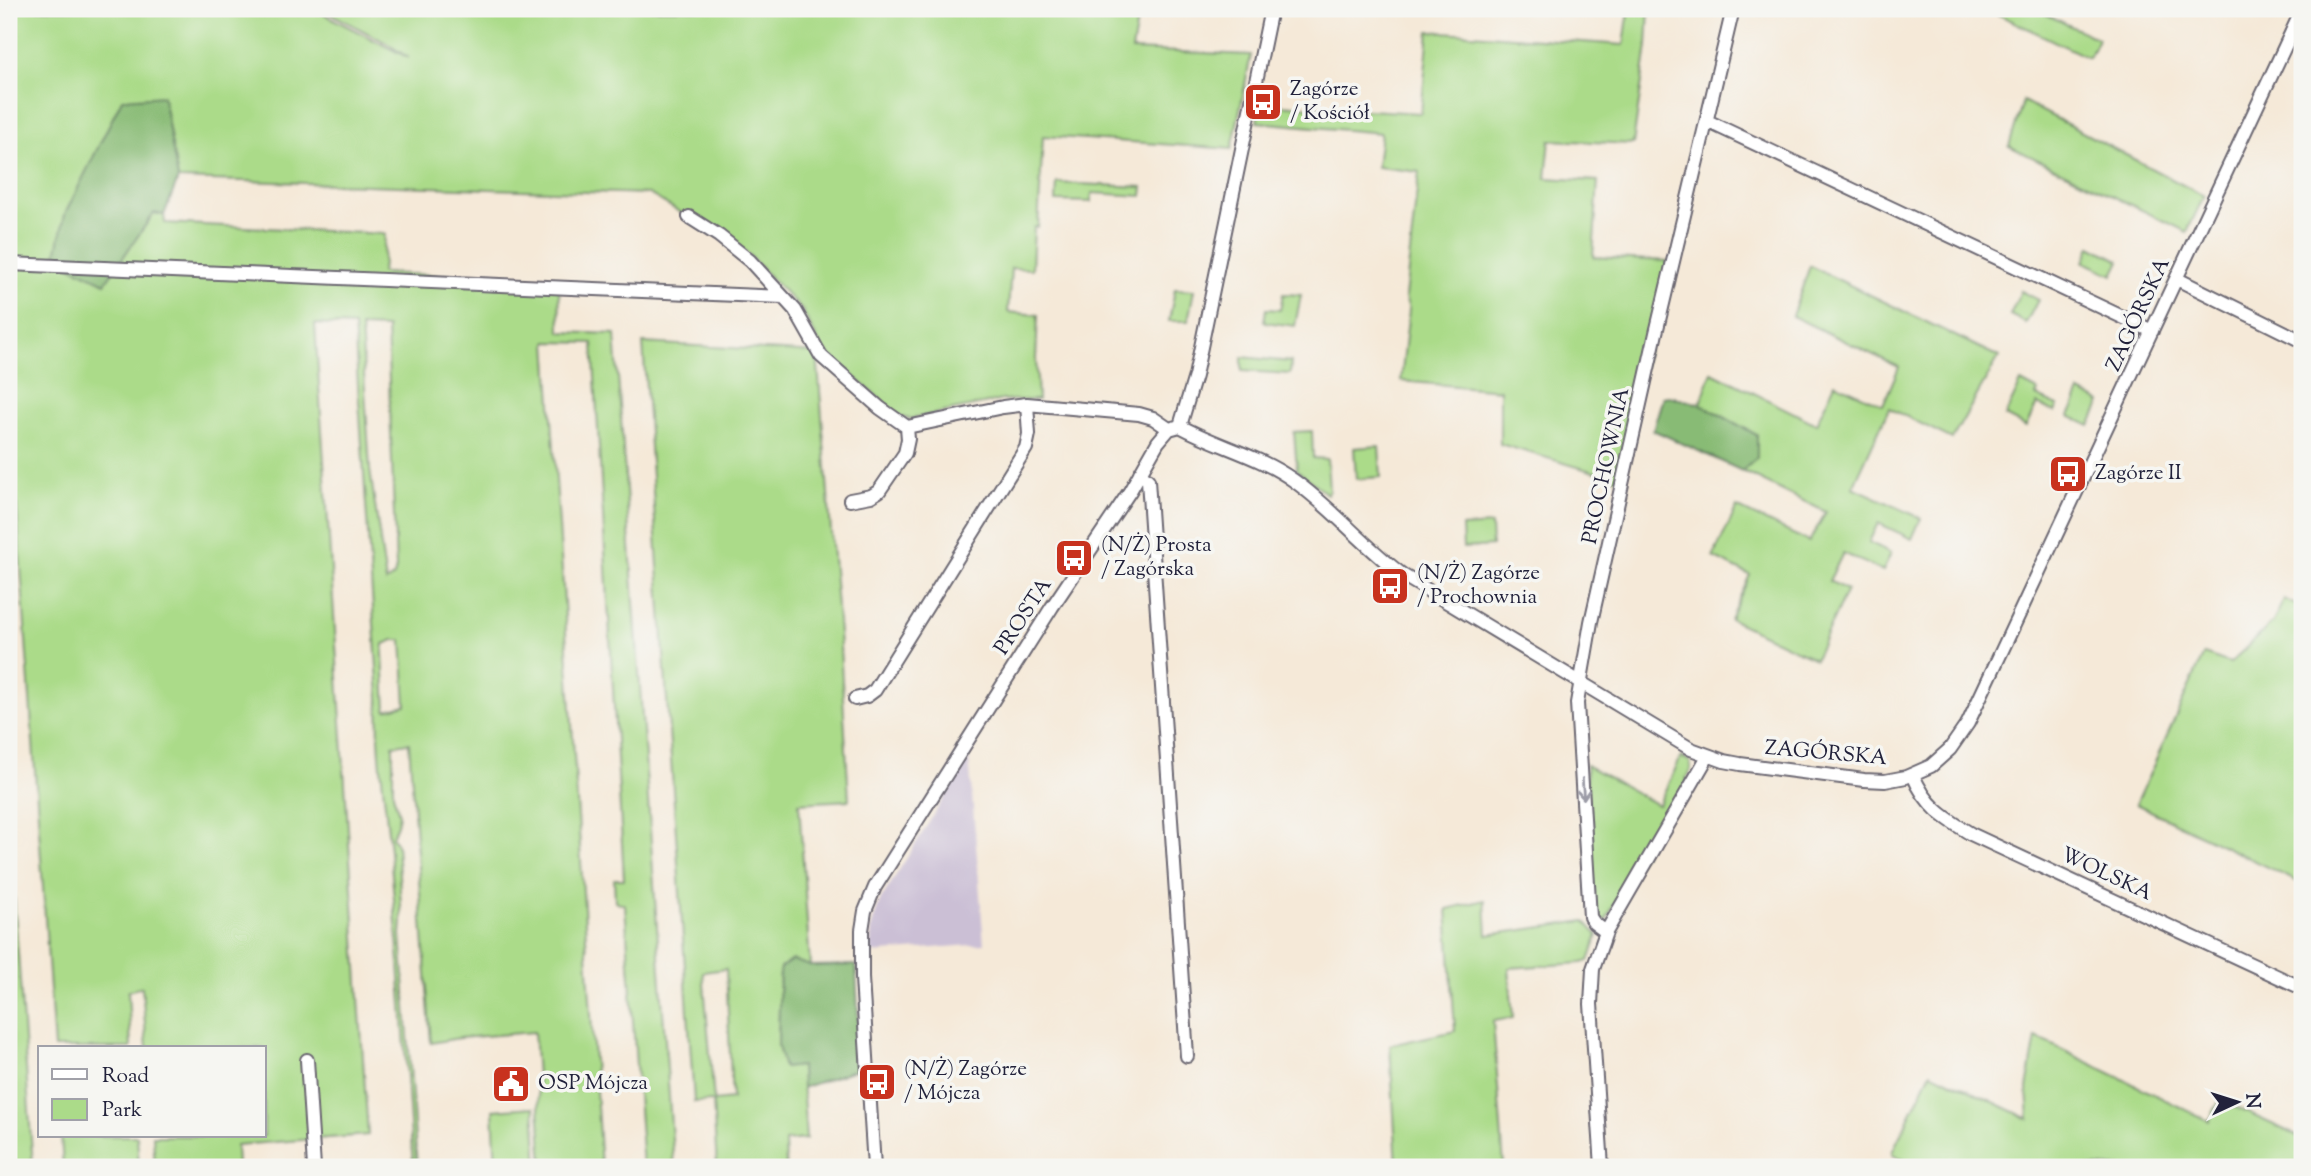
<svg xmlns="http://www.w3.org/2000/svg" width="2311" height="1176" viewBox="0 0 2311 1176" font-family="'Sorts Mill Goudy',serif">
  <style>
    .industrial { fill: #cbbfd5 }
    .green { fill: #abdb89; stroke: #667e62; stroke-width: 2; fill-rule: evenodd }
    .forest { fill: #88bb75; stroke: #556e58; stroke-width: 2 }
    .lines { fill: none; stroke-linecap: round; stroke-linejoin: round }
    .minor-casing { stroke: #6c6872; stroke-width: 16 }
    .minor { stroke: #fff; stroke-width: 12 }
    .oneway { stroke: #9c9ca7 }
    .labels { text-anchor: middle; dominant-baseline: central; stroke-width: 7; stroke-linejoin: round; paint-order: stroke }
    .poi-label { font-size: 21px; fill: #22223b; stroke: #f6f6f2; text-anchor: start }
    .street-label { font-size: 21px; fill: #22223b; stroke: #f6f6f2 }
  </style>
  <rect width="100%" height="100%" fill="#f6f6f2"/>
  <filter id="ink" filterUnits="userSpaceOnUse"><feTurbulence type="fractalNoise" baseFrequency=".0143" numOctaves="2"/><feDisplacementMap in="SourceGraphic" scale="14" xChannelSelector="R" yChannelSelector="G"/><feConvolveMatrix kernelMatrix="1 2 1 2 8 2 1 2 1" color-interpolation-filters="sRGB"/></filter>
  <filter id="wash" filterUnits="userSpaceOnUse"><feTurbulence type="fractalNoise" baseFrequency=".00686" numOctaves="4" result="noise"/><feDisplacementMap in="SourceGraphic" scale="28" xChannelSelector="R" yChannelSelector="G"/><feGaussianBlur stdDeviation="1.57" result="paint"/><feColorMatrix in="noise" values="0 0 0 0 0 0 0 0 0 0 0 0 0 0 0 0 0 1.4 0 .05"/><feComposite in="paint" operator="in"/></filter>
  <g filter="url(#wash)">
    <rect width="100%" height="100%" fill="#f5e9d8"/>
    <!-- industrial -->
    <path class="industrial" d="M969,758l15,186 -114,9 2,-28 8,-24z"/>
    <!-- green -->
    <path class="green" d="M9,9h305l95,49 -24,-16 -63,-33h817l-7,41 119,5 -19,94 -189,-13 -5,91h-4l-2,42 -21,-1 -3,44 30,3 -2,44 2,41h-36l-92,19 -9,-2 -79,-68 -20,-39 -58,-60 -95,-56 -471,-15 -15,-82 -108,161 50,25 49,-70 10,2 1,8 220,11 -3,39 177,7 1,52 55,2 59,833h-31l-18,-262 -10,-4 -1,-22h10l-31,-536 -46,-1 54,825h-58l-9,-135 -75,6 -28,5 -22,-300 -16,2v49l6,20 -2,11 -5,12 5,7 5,77 -1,13 16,233h-4c-7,-101 -13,-202 -22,-304 -4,-55 -15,-109 -12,-165l-25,-372 -39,-2 53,811 -132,10 1,22h-82l-2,-31h111v-88h-117l-5,-61 -14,4 3,57h-77l-45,-655zM361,327l26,1 9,240 -2,8 -8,6 -16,-112zM394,640h8l4,65 -20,5 -3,-56 1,-10z
      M1629,9h20l-2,37 -14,98 -83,-4 -4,38 52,3 -5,76 75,4 -50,218 -118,-35v-54l-99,-9 8,-72 -4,-12 14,-125 -42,-5 4,-34 -124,-11 3,-18 161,9 8,-82 195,14z
      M1987,9h48l63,30 -9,19z
      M2023,101l181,95 -17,36 -178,-86z
      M1057,183l86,4 -1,9 -50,-3 -1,9 -35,-1z
      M2091,246l29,15 -7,14 -29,-13z
      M1810,266l189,91 -47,82 -63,-31 -36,79 68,31 -9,21 -34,-16 -9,19 22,11 -8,18 -40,-18 -14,28 18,9 -32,69 -85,-40 20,-44 -37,-18 24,-50 72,35 17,-30 -84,-41 15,-13v-23l-57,-31 12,-32 104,52 19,-41 48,22 16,-38 -107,-51z
      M1175,289l19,1 -6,31h-19z
      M2021,291l17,9 -12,23 -16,-8z
      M1283,294l18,1 -6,31 -31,-4 2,-13 14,1z
      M643,343l174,10 23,293 9,154 -50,3 11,163 -18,-6 -12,8 -2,78 6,22 17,-2 5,73 -21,2 1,26h-69l-4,-66 -19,1zM726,969l6,130 -18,2 -11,-129z
      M1242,357l49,5 -1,12 -48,-3z
      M2021,382l17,9 -2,5 22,10 -3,6 -18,-8 -11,23 -21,-11z
      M2080,392l21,10 -11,24 -21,-10z
      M1312,431l1,27 14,1 2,31 -2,4 -30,-24 -3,-38z
      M1379,446l2,31 -25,2 -2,-31z
      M1491,525l1,21 -29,2 -1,-21z
      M2284,599l18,9v276l-166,-80 68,-150 26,9 43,-41z
      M1681,757l9,4 1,8 -5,9 2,2 -63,104 -19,36 -5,2 -6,-3 -9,-154 72,40z
      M9,825l24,342h-24z
      M1485,900l2,35 98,-14 13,14 -9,26 -7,2 -73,5 4,50 -20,3 11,146h-107l-7,-122 65,-14 -8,-122z
      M2036,1037l173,84 11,-21 82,38v29h-384l-25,-12 -1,-3 39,-80 98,47 -2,-31z
      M534,1107l4,60h-42l-3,-57z
      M61,1136h76l2,31h-76z"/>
    <!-- forest -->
    <path class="forest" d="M163,96l15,83 -14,36 -10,-2 -49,70 -50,-24 10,-45 57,-115z
      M1669,396l31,8 57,31v23l-15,13 -89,-41 10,-33z
      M792,960l18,6 46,-1 4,103 -58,20 -1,-22 -17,2 -6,-22 2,-78z"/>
  </g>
  <g filter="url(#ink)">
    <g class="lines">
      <defs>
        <path id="minor" d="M1707,121l445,210
          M689,217l30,19 31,25 45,49 26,46 59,52 27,19 96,-20 24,-3 112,10 14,4 16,11
          M9,264l774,33
          M2177,279l125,62
          M1180,426c36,20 78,29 113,54 40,28 71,67 111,96l287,173 33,12 16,3 124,16 21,1 21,-4 25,-11 19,-17 18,-26 334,-713
          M1180,426l15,-50 76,-367
          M1140,473l8,7 39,576
          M850,500l21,-4 8,-5 26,-38 3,-14 -1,-12
          M855,699l12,-3 8,-6 151,-242 3,-14 -2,-30
          M1913,775c13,31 30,42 58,59l331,154
          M1606,932l-12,-9 -4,-6 -13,-214 14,-81 65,-289 77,-324
          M307,1060l7,107
          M874,1167l-12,-189v-48l3,-19 10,-24 177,-280 78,-116 28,-49 11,-13 11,-3
          M1602,1167l-11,-163 2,-35 13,-37 102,-176"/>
      </defs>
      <!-- minor casing -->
      <use href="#minor" class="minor-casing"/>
      <!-- minor -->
      <use href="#minor" class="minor"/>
    </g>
    <!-- one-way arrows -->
    <defs><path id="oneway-shaft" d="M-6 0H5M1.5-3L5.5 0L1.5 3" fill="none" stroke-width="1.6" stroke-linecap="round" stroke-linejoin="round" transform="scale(1.75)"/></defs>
    <use class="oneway" href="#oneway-shaft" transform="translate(1583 789) rotate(86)"/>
  </g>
  <!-- icons -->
  <defs>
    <symbol id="bus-square" viewBox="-11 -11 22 22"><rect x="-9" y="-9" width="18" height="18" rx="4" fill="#c8321e" stroke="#f6f6f2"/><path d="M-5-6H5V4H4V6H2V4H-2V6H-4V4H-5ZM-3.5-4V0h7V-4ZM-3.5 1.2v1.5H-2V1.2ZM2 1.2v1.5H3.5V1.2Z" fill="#fff"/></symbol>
    <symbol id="civic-square" viewBox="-11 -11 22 22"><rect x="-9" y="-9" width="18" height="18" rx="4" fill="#c8321e" stroke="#f6f6f2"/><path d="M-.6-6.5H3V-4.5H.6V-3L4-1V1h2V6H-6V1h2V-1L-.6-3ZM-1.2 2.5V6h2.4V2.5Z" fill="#fff"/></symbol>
  </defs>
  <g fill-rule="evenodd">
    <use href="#bus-square" x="1241" y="80" width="44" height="44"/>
    <use href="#bus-square" x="2046" y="452" width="44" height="44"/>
    <use href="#bus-square" x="1052" y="536" width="44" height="44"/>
    <use href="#bus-square" x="1368" y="564" width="44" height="44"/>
    <use href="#bus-square" x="855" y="1060" width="44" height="44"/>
    <use href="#civic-square" x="489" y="1062" width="44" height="44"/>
  </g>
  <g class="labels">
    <!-- poi labels -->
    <g class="poi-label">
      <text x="1290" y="90">Zagórze<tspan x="1290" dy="24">/ Kościół</tspan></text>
      <text x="2095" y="474">Zagórze II</text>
      <text x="1101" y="546">(N/Ż) Prosta<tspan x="1101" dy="24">/ Zagórska</tspan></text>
      <text x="1417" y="574">(N/Ż) Zagórze<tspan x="1417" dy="24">/ Prochownia</tspan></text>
      <text x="904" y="1070">(N/Ż) Zagórze<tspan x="904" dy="24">/ Mójcza</tspan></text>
      <text x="538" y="1084">OSP Mójcza</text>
    </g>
    <!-- street labels -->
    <g class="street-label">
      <text transform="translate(2139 315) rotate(-65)">ZAGÓRSKA</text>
      <text transform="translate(1607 466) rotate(-78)">PROCHOWNIA</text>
      <text transform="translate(1024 617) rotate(-57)">PROSTA</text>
      <text transform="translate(1826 754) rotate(5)">ZAGÓRSKA</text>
      <text transform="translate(2106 875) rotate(25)">WOLSKA</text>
    </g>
  </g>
  <!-- margin -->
  <rect width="2311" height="1176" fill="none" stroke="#f6f6f2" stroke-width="35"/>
  <!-- legend -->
  <rect x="38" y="1046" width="228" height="91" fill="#f6f6f2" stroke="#a1a1a9" stroke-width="2"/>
  <rect x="52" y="1069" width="35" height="10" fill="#ffffff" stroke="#a1a1a9" stroke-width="2"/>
  <text x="102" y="1082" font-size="21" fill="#22223b">Road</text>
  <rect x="52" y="1099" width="35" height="21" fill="#abdb89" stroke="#a1a1a9" stroke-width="2"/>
  <text x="102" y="1116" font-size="21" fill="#22223b">Park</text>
  <!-- north arrow -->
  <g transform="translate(2237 1102) rotate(86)" stroke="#f6f6f2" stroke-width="5" paint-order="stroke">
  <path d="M0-5L12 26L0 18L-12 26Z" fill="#22223b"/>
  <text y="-10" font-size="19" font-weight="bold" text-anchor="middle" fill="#22223b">N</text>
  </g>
</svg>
